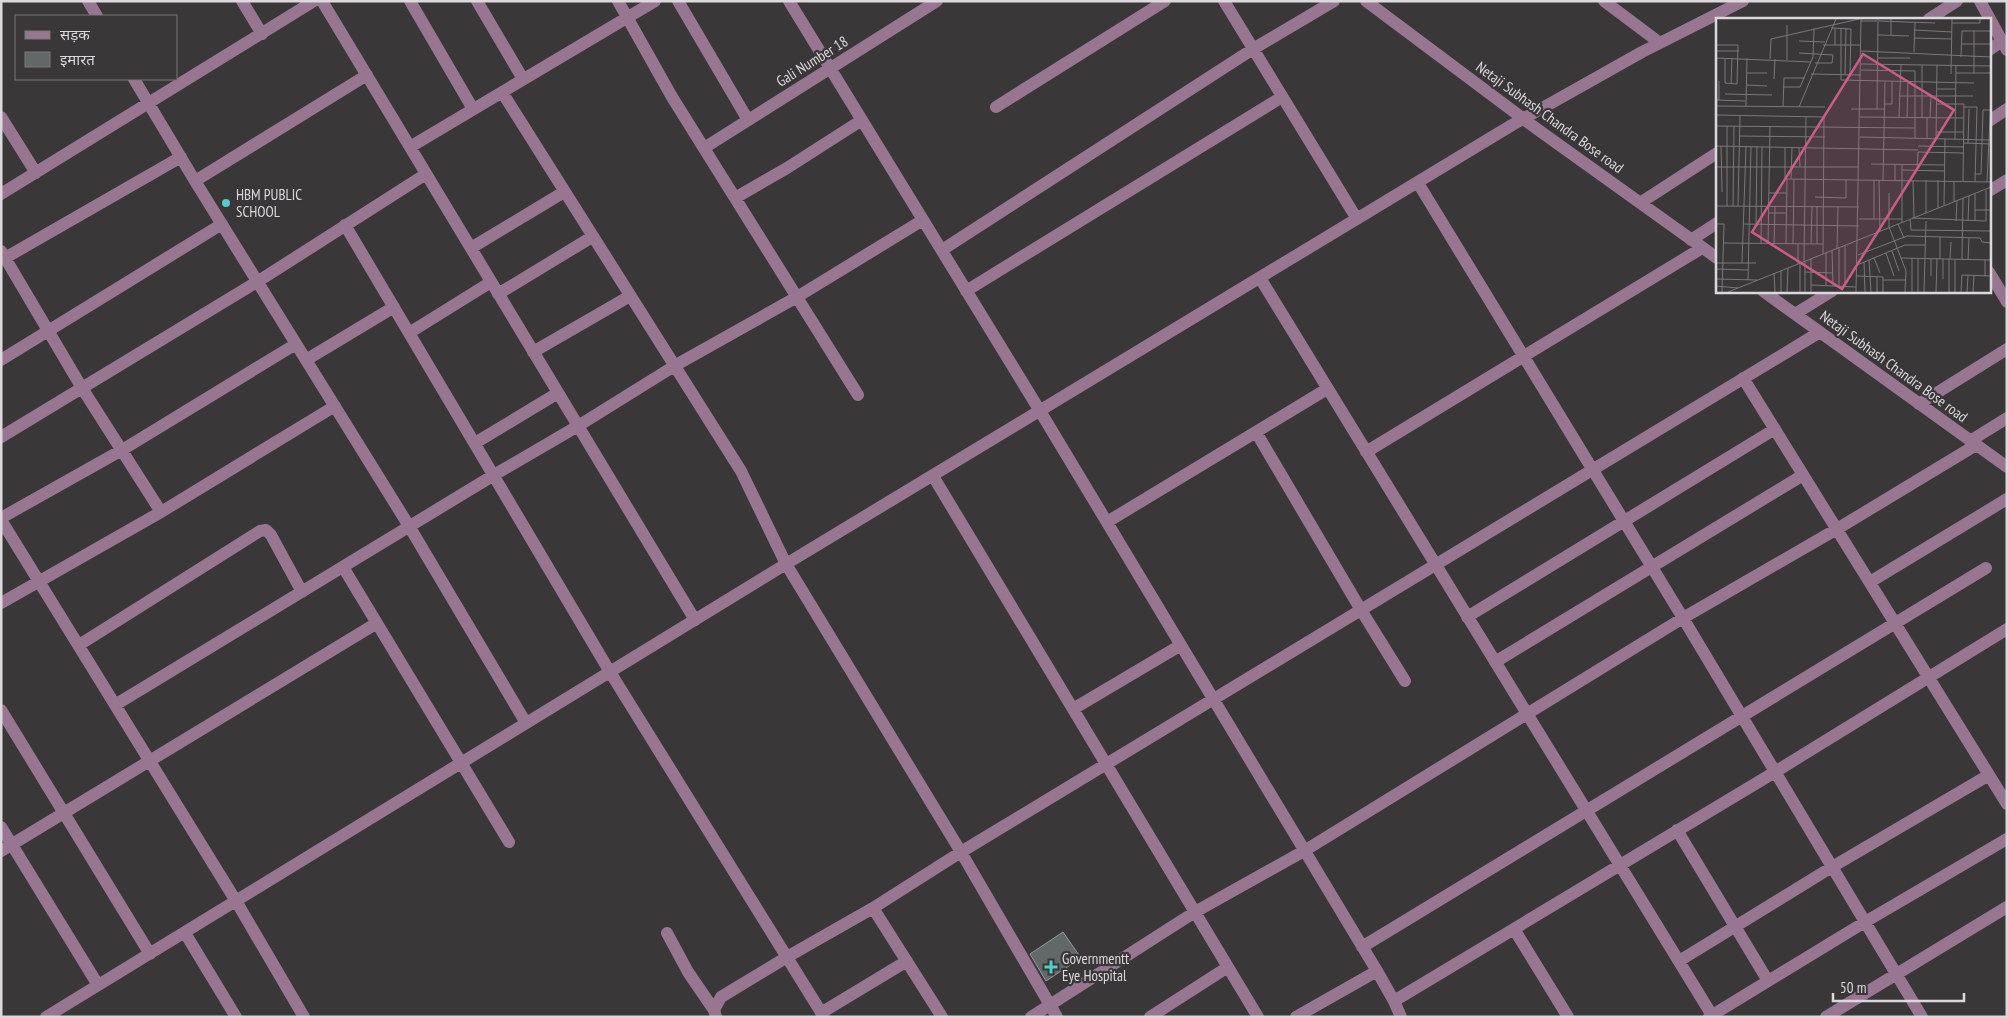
<svg xmlns="http://www.w3.org/2000/svg" width="2008" height="1018" viewBox="0 0 2008 1018" font-family="'PT Sans Narrow','Noto Sans Devanagari',sans-serif">
  <style>
    .building { fill: #626868; stroke: #959b9b }
    .lines { fill: none; stroke-linecap: round; stroke-linejoin: round }
    .minor { stroke: #987692; stroke-width: 12 }
    .poi-dot { fill: #53cdcb; stroke: #3a3739; stroke-width: 2 }
    .labels { text-anchor: middle; dominant-baseline: central; stroke-width: 4.5; stroke-linejoin: round; paint-order: stroke }
    .street-label { font-size: 15px; fill: #dbd9db; stroke: #3a3739 }
    .poi-label { font-size: 15px; fill: #dbd9db; stroke: #3a3739; text-anchor: start }
    .inset-road { fill: none; stroke: #7a787a; stroke-width: 1 }
    .view { fill: #cb5c88; fill-opacity: 0.15; stroke: #cb5c88; stroke-width: 2.5 }
    .inset-edge { fill: none; stroke: #dbd9db; stroke-width: 2.5 }
  </style>
  <rect width="100%" height="100%" fill="#3a3739"/>
  <!-- building -->
  <path class="building" d="M1063,932l18,26 -35,23 -16,-27z"/>
  <g class="lines">
    <!-- minor -->
    <path class="minor" d="M88,1l9,15
      M242,1l20,33
      M322,1l373,619
      M410,1l63,108
      M477,1l46,78
      M618,1l54,96 186,298
      M678,1l70,119
      M789,1l251,410 337,560 17,30 7,16
      M1224,1l133,218
      M1366,1l171,128 180,129
      M1604,1l56,42
      M1980,1l27,49
      M1929,19l28,-18
      M1989,50l13,-9
      M134,79l61,102 214,345 117,197
      M502,92l239,379 45,93 175,288 96,165
      M996,107l169,-106
      M1,117l35,56
      M1989,121l18,-12
      M410,147l245,-146
      M704,148l233,-147
      M195,181l172,-106
      M1418,183l265,435 239,399
      M1989,191l18,-11
      M1,194l313,-193
      M735,198l52,-30 75,-48
      M1640,203l77,-50
      M345,225l265,447 214,345
      M1691,240l26,-17
      M471,248l93,-56
      M942,250l311,-201 81,-48
      M1,251l81,137 79,124
      M5,258l176,-101
      M1989,272l18,30
      M1260,278l453,739
      M966,291l316,-194
      M1763,291l244,176
      M498,294l94,-57
      M1795,314l37,-23
      M409,333l82,-51
      M533,352l97,-56
      M1,360l221,-136
      M306,360l88,-53
      M1743,378l264,426
      M1919,404l88,-55
      M1256,432l71,-43
      M1,437l256,-155 169,-108
      M1970,441l37,-23
      M475,443l83,-50
      M1366,452l336,-204
      M933,476l325,541
      M1,518l121,-68 174,-106
      M1,520l235,381 68,116
      M1107,522l149,-90 105,178 44,71
      M343,567l166,275
      M1870,582l137,-83
      M1,603l160,-91 174,-106
      M1467,617l308,-188
      M79,645l181,-114 6,-1 5,5 31,57
      M1495,662l308,-187
      M115,705l379,-230 84,-49 98,-61 121,-68 126,-77
      M1073,709l108,-64
      M1,710l149,244
      M1,827l97,158
      M1677,830l91,151
      M1,851l376,-228
      M873,908l69,109
      M1514,929l54,88
      M185,933l51,84
      M667,933l21,39 26,38
      M1362,947l624,-379
      M1679,961l153,-94 157,-92
      M1394,1001l381,-229 232,-143
      M821,1013l86,-52
      M46,1017l740,-453 726,-439 130,-73 101,-51
      M716,1017l-2,-7 7,-13 66,-40 86,-49 88,-56 859,-520
      M1031,1017l164,-105 109,-61 379,-233 154,-89 139,-84
      M1150,1017l78,-50
      M1296,1017l81,-46
      M1709,1017l156,-95 142,-83
      M1826,1017l181,-110"/>
  </g>
  <!-- markers -->
  <g class="poi-dot">
    <circle cx="226" cy="203" r="5"/>
    <path d="M1048.5 959.5h5v5h5v5h-5v5h-5v-5h-5v-5h5z"/>
  </g>
  <g class="labels">
    <!-- street labels -->
    <g class="street-label">
      <text transform="translate(812 61) rotate(-32)">Gali Number 18</text>
      <text transform="translate(1550 117) rotate(36)">Netaji Subhash Chandra Bose road</text>
      <text transform="translate(1894 366) rotate(36)">Netaji Subhash Chandra Bose road</text>
    </g>
    <!-- poi labels -->
    <g class="poi-label">
      <text x="236" y="194">HBM PUBLIC<tspan x="236" dy="17">SCHOOL</tspan></text>
      <text x="1062" y="958">Governmentt<tspan x="1062" dy="17">Eye Hospital</tspan></text>
    </g>
  </g>
  <!-- overview -->
  <g transform="translate(1716 18)">
    <rect width="275" height="275" fill="#3a3739"/>
    <path class="inset-road" d="M145,3h16M163,3l56,2M236,5h28v-4M71,7v35M115,10l20,1 -1,46M119,10v17M125,10v52l133,3M198,12l38,2M162,17l31,1M175,17v-16M198,20l38,1M83,23l26,1M245,26h30M0,27h22l-1,39 -12,-1v-25M107,27h38M0,33h23M145,33l130,6M198,34l1,-30M83,35l34,2 -1,8h-17M245,39l1,-26h29M0,40l95,4M162,40h32M54,41l1,-20 88,-20M145,46l130,2M145,52l54,1v67M31,55h20M240,55h35M258,55v-42M95,56l50,1M129,56l1,-46M235,56l1,-55M58,61l1,-20M15,66l1,-26M31,67l20,1M67,69h17l13,-30 1,-29M221,71h18M9,76l47,1M183,78h74M0,82l30,1M3,82v-19M168,86h8v-23M220,86h28l-1,77M0,88l109,1M30,88l1,-48M67,89l1,-29h21M83,89l37,-88M248,89h13l-2,75M135,91h33M161,91l1,-90M0,97l108,2 -1,137M144,99l104,1M183,99l2,-53M191,99l1,-36M206,99v-52M214,99l1,-21M0,108l199,2M11,108v80M220,114h28M23,118l86,1M144,119l131,3M211,121v-21M220,121l1,-74M239,121l1,-74M248,125l27,1M252,125l1,-34M0,128l202,4M5,128l1,46M202,128l46,1M69,129v30l2,2 204,3M83,130l1,18M202,134l45,1M155,146l74,1M186,146v58M0,149h143M186,152l42,1M201,152l1,-18M259,156h6l2,-64h8M75,161l1,-31M163,162l1,51M167,162l2,-98M179,162v-16M197,162l1,37M210,162v33M238,163v21M271,164l4,-84M53,175h18M173,175v34l12,31 90,2M259,176v27M99,179l31,1v-18M228,187l1,-66M0,188l143,1M17,188l1,-80M22,188l2,-90M222,190v-28M259,192h16M52,195h19M196,200l74,3v-31M143,201h43M158,201v-39M194,201l1,11 80,1M240,203l1,-20M252,203l1,-25M0,206h8l-2,68M27,206l116,2M182,206l6,14M40,207l1,-79M7,225l100,1M45,226l1,-97M52,226l2,-118M58,226l1,-38M70,226l1,-65M77,226l1,-65M95,226l1,-38M101,226v-38M129,227v41M123,229v39M121,230l1,-41M116,232l1,36M176,233l7,20M110,234v33M170,235l8,23M142,237l49,-19 73,2 2,4 9,1M158,240l6,15M185,240l5,13 -1,21M215,241v17M224,241v-22M234,241l1,-17M246,241l1,-61M153,242l2,32M252,242l1,-22M88,243l2,-144M89,243v31M148,244l1,30M0,245h40M26,245l4,-117M84,245v29M82,246v-20M141,247l48,-20h20M0,251l32,1M65,253v21M89,254l27,1M58,255l1,19M140,258l27,1v15M269,258v-16M0,261l41,1M227,261v-20M32,262l3,-134M167,262h23M95,267l45,2M0,268l22,2M12,274l263,-105M71,274l1,-24M95,274v-34M140,274l5,-273M161,274v-16M196,274v-34M202,274v-33M208,274l2,-71M220,274l1,-33M233,274v-33M239,274v-32M245,274l1,-17 29,1M251,274l1,-17M257,274l1,-17"/>
    <path class="view" d="M147,36l91,56 -112,179 -90,-57z"/>
    <rect width="275" height="275" class="inset-edge"/>
  </g>
  <!-- border -->
  <rect width="2008" height="1018" fill="none" stroke="#dbd9db" stroke-width="5"/>
  <!-- legend -->
  <rect x="15" y="15" width="162" height="65" fill="#3a3739" stroke="#7a787a"/>
  <rect x="25" y="31" width="25" height="8" fill="#987692" stroke="#7a787a"/>
  <text x="60" y="40" font-size="15" fill="#dbd9db">सड़क</text>
  <rect x="25" y="52" width="25" height="15" fill="#626868" stroke="#7a787a"/>
  <text x="60" y="65" font-size="15" fill="#dbd9db">इमारत</text>
  <!-- scale -->
  <path d="M1833 993v8h131v-8" fill="none" stroke="#dbd9db" stroke-width="2.5"/>
  <text x="1840" y="993" font-size="15" fill="#dbd9db" stroke="#3a3739" stroke-width="4" paint-order="stroke">50 m</text>
</svg>
